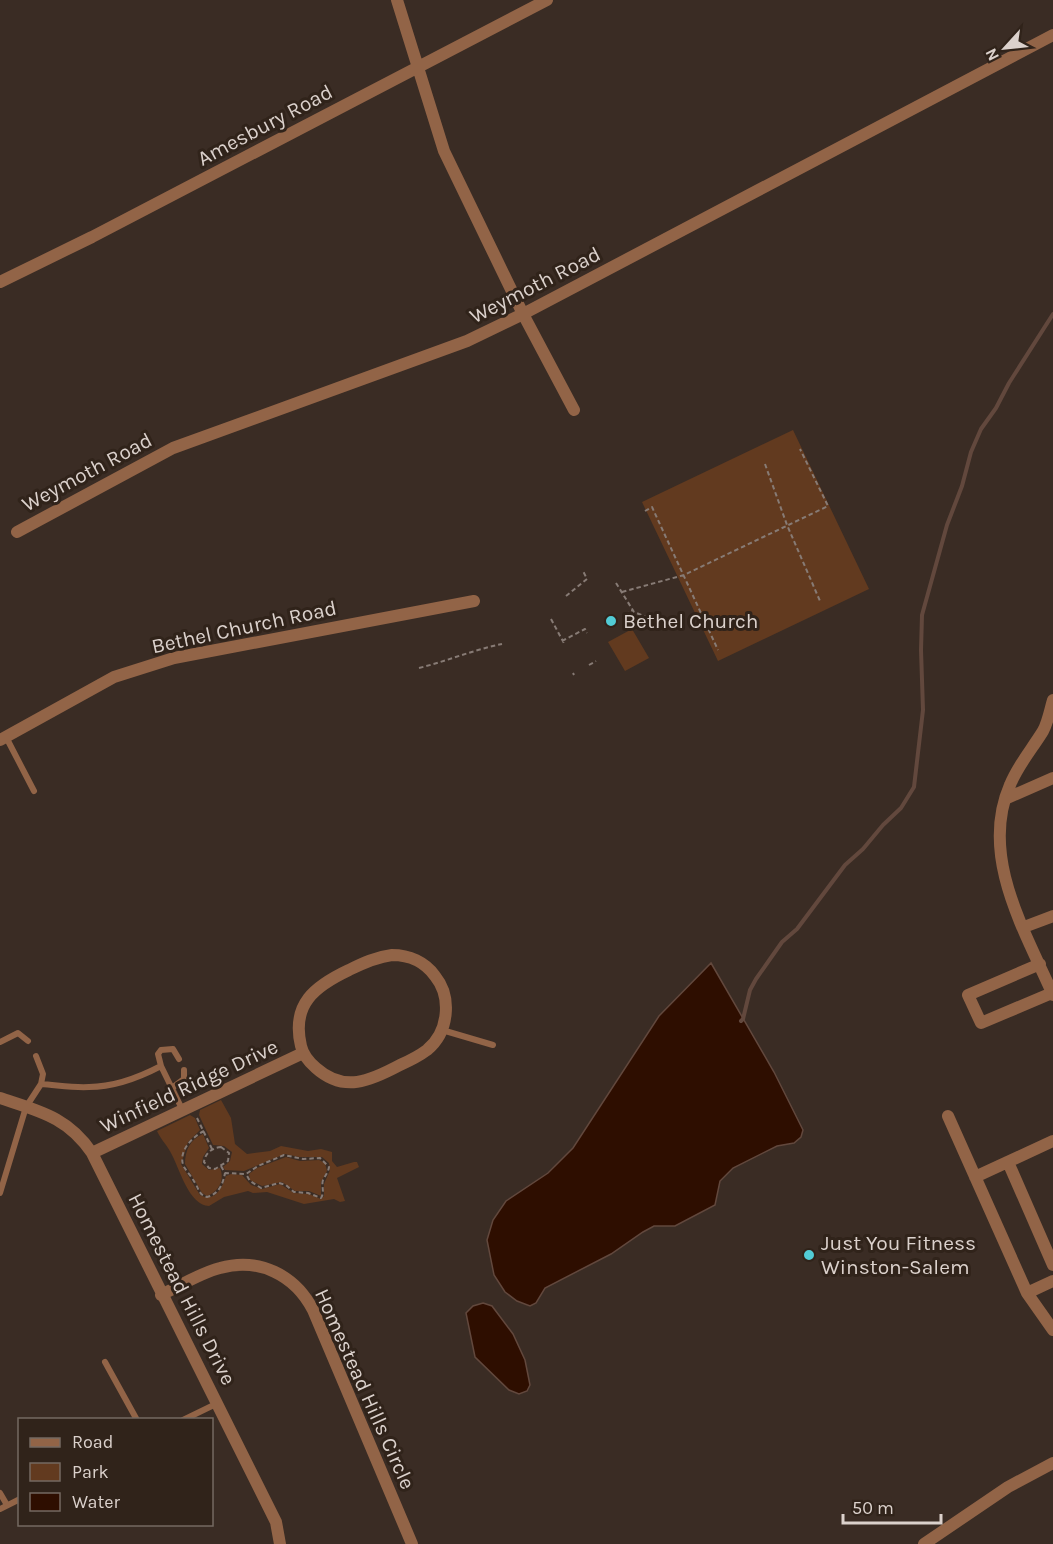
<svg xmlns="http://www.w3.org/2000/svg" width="1053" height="1544" viewBox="0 0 1053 1544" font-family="Karla,sans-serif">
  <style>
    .green { fill: #623a1f }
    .water { fill: #2e0e00; stroke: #62483d; stroke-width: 1.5 }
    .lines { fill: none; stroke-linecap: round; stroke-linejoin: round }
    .stream { stroke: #62483d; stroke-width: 4 }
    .path { stroke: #877b75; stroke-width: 2; stroke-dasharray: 4.5 3; stroke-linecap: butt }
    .service { stroke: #926447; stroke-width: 6 }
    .minor { stroke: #926447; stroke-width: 12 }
    .tertiary { stroke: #926447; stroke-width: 12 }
    .poi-dot { fill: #52ccd6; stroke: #30231a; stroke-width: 2 }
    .labels { text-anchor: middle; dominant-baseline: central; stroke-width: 6; stroke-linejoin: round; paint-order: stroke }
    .street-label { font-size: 21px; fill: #dbd1cc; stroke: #30231a }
    .poi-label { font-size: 21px; fill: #dbd1cc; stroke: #30231a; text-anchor: start }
  </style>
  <rect width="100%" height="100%" fill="#3a2c24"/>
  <!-- green -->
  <path class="green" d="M793,430l76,159 -151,72 -76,-159z
    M632,629l17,29 -24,13 -17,-29z
    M221,1100l10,18 4,26 12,10 23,-3 11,-5 27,5 13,-2 11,3v9l5,6 17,-5h3l2,5 -22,11 8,23 -5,1 -6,-3 -30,5 -37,-12 -14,1 -5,-2 -24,6 -15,9c-20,-1 -29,-36 -37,-51 -4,-9 -11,-15 -15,-24l33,-16 5,3 5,12 -12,12 -7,22 19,31c14,8 22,-6 26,-19l5,-2 11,1 9,10 11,4 18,-5 14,9 15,1 12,5 3,-3v-12l6,-14 -1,-7 -7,-6h-23l-14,-3 -41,17 -19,-1 -2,-3 7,-6 2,-9 -8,-6 -11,-1 -14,-30 1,-5z
    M203,1134l6,14 -6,9 -1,7 7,6 11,-2c5,12 -1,23 -13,28l-5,-3 -17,-29c0,-13 5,-25 18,-30z
    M286,1157l14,4 19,-1 6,3 2,8 -6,11v14l-12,-5h-14l-13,-9 -20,4 -12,-6 -1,-6 8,-6z"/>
  <!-- water -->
  <path class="water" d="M711,963l63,109 29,58 -2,7 -7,6 -17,3 -44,22 -13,13 -5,24 -40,21h-21l-11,6 -32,22 -66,34 -9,15 -6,3 -13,-5 -12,-9 -11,-17 -7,-35 6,-20 13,-19 42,-28 25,-25 86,-132z
    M483,1303l9,3 21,28 12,26 5,25 -3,6 -8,3 -10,-4 -34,-33 -9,-44 7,-7z"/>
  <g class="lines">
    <!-- stream -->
    <path class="stream" d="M741,1021l2,-2 7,-29 6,-11 26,-37 15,-13 48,-64 18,-16 20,-24 18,-17 13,-21 9,-77 -2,-60 1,-35 25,-90 15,-39 9,-34 10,-23 15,-21 13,-25 44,-69"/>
    <!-- path -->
    <path class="path" d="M765,464l22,61 33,76
      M645,511l7,-4 66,143
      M616,583l18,29 34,14
      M622,592l62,-17 144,-69 -28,-57
      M566,596l21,-17 -4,-8
      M625,615l8,-5
      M551,619l14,26
      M562,641l23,-12 2,4
      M589,665l7,-4
      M419,668c28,-7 54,-18 83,-24
      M573,673l1,2
      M197,1118l15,31
      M204,1131c-12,6 -27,21 -20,36 3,5 8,10 11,16 4,6 4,12 12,14 12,-3 16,-13 18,-24
      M221,1147l8,6 -1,8 -13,8 -6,-1 -5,-6c1,-9 8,-14 17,-15z
      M221,1166l4,7 21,1 12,-8 26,-11 19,4 17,-1 9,9c-1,6 -3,7 -6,13 -2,6 2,12 -2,18l-13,-5 -14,-1 -8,-7 -7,-2 -18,5 -11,-7 -4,-7"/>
    <!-- service -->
    <path class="service" d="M6,737l28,54
      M442,1030l51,15
      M0,1042l18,-9 10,8
      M36,1056l7,18 -2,10
      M161,1066l-3,-12 3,-4 12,-1 6,10
      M172,1088l12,-9v-9
      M0,1193l26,-86 15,-23c16,1 32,4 48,3 24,0 51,-10 72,-21l22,45
      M105,1362l32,58
      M183,1420l35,-17
      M0,1493l7,12
      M0,1509l20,-10"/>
    <!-- minor -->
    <path class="minor" d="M397,0l47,151 79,163 51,96
      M0,282l92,-45 455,-237
      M17,532l156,-84 294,-107 56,-27 530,-279
      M1053,700c-3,10 -5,22 -10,31 -11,18 -25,34 -33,54 -31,71 15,146 43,210
      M0,740l114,-63 60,-19 300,-57
      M1005,799l48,-21
      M1024,927l29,-11
      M392,955c17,0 33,7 43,21 17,21 14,56 -8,74 -8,6 -18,11 -27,15 -30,16 -56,28 -84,3 -7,-6 -13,-13 -15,-22 -10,-42 14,-60 48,-76 14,-7 27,-13 43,-15z
      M1040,964l-72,31 13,28 71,-30
      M0,1098c39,13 68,19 92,55l184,369 4,22
      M948,1116l79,177 26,37
      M92,1153l211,-100
      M1008,1162l45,103
      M975,1177l78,-36
      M1027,1293l26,-12
      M161,1295c19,-9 39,-22 59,-27 39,-11 75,7 93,42l99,234"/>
    <!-- tertiary -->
    <path class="tertiary" d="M924,1544l84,-57 45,-24"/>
  </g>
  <!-- markers -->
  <g class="poi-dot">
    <circle cx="611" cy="621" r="6"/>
    <circle cx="809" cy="1255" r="6"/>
  </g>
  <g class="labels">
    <!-- street labels -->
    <g class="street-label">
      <text transform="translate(265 125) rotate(-28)">Amesbury Road</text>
      <text transform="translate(535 285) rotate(-27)">Weymoth Road</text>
      <text transform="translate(87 472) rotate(-28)">Weymoth Road</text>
      <text transform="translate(244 627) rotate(-12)">Bethel Church Road</text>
      <text transform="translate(189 1086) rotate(-25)">Winfield Ridge Drive</text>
      <text transform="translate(182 1289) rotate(63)">Homestead Hills Drive</text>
      <text transform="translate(365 1389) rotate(66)">Homestead Hills Circle</text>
    </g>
    <!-- poi labels -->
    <g class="poi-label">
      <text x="623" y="621">Bethel Church</text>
      <text x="821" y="1243">Just You Fitness<tspan x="821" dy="24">Winston-Salem</tspan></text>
    </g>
  </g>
  <!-- legend -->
  <rect x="18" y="1418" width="195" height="108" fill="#30231a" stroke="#746961" stroke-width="1.5"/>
  <rect x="30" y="1438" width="30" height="9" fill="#926447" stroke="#746961" stroke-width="1.5"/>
  <text x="72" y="1448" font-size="18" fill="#dbd1cc">Road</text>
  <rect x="30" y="1463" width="30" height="18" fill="#623a1f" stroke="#746961" stroke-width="1.5"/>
  <text x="72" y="1478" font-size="18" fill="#dbd1cc">Park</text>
  <rect x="30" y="1493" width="30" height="18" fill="#2e0e00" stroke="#746961" stroke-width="1.5"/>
  <text x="72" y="1508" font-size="18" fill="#dbd1cc">Water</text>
  <!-- north arrow -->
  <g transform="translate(1005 48) rotate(243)" stroke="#30231a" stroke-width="4.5" paint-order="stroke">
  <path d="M0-4.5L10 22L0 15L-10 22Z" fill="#dbd1cc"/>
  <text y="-9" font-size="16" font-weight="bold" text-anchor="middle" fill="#dbd1cc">N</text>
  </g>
  <!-- scale -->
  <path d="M843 1514v9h98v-9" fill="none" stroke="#dbd1cc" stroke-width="3"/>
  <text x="852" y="1514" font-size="18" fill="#dbd1cc" stroke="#30231a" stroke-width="4.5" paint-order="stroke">50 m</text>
</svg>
